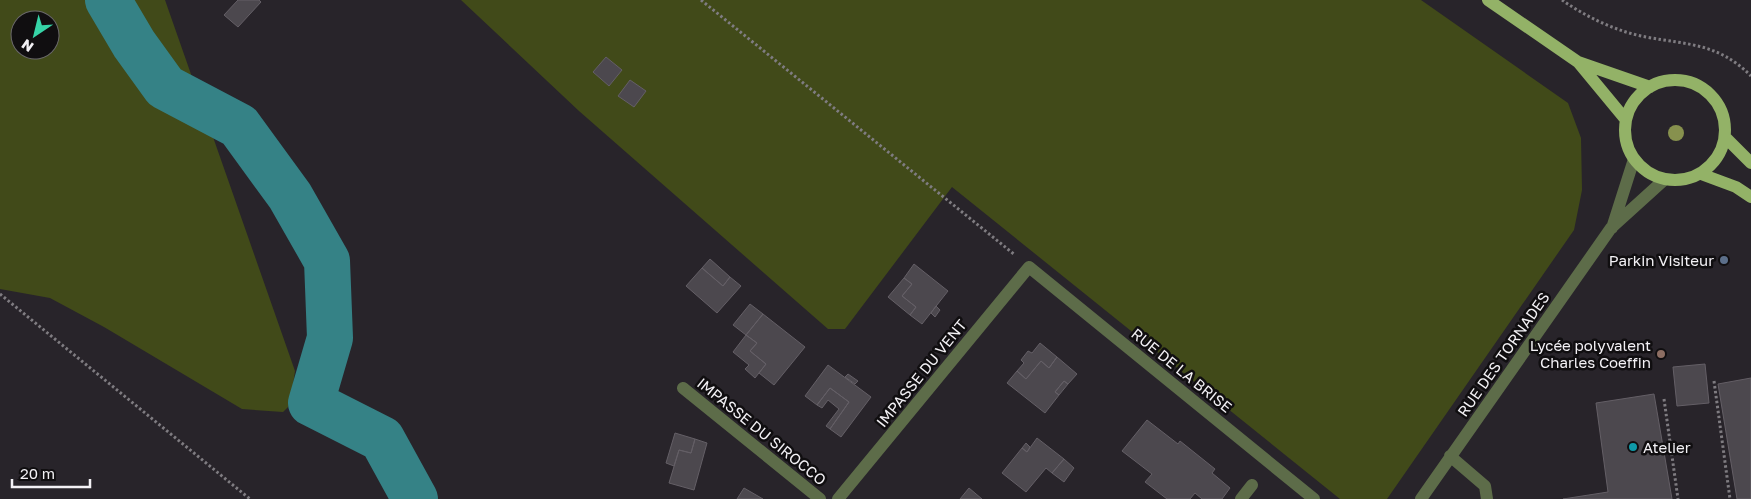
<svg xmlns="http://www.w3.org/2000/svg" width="1751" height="499" viewBox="0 0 1751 499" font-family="'Golos Text',sans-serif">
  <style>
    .green { fill: #414a19; fill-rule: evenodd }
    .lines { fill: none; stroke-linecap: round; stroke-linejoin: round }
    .river { stroke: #358286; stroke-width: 46 }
    .building { fill: #4c484e; stroke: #645f66 }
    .path { stroke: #7f7c81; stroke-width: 3; stroke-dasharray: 2.5 2.5; stroke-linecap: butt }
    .minor { stroke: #5d6c49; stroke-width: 12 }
    .major { stroke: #93b267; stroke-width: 12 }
    .tree { fill: #87914e }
    .service-dot { fill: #5c6f8a; stroke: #100e10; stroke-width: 2 }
    .education-dot { fill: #8d6e63; stroke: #100e10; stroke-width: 2 }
    .culture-dot { fill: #0f9aa8; stroke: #100e10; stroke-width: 2 }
    .labels { text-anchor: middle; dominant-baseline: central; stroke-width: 5; stroke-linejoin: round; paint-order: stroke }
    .poi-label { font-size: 15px; fill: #f3f1f5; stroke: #100e10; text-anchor: end }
    .street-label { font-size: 15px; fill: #f3f1f5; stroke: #100e10 }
  </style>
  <rect width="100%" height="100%" fill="#28242a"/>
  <!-- green -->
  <path class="green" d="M0,0h165l130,371 -5,34 -7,7 -41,-3 -138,-82 -54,-29 -50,-9zM20,20h30v30h-30z
    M461,0h960l147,103 13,35 1,52 -8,40 -187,269h-47l-388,-312 -107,142h-17l-249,-218z"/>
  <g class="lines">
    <!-- river -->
    <path class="river" d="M108,0l26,44 31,43 74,39 51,70 37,65 3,77 -19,65 71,36 33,60"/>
  </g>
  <!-- building -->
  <path class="building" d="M238,0h21l2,2 -23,25 -14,-12z
    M606,57l16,13 -13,16 -16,-14z
    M630,80l16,11 -12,16 -16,-11z
    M710,259l20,18 -7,9 -21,-18z
    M914,264l34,27 -26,33 -12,-9 6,-8 -14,-11 10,-12 -8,-6z
    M702,268l21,18 7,-9 11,9 -24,27 -31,-27z
    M904,278l8,6 -10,12 14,11 -6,8 -22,-18z
    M750,304l13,10 -17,21 -13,-10z
    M936,306l4,4 -5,7 -4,-4z
    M763,314l42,33 -31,38 -15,-12 7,-9 -16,-13 7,-8 -11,-8z
    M746,335l11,8 -7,8 16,13 -11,14 -10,-9 4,-4 -16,-13z
    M1040,343l17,14 -8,11 -8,-7 -15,18 -9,-8 7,-8 -3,-3 7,-9 4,2z
    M1057,357l20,17 -9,10 -4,-3 -9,11 4,3 -14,18 -38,-30 10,-12 9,8 15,-18 8,7z
    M1705,364l4,39 -32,3 -4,-39z
    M828,365l43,32 -30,40 -11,-8 19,-27 -19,-14 -13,17 -12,-9z
    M848,374l10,7 -3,3 -10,-7z
    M1751,378v121h-14l-19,-115z
    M1064,381l4,3 -9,11 -4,-3z
    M830,388l19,14 -19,27 -4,-3 13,-17 -11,-9 -6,8 -5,-3z
    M1654,394l18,105h-109l45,-7 -12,-89z
    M1147,420l31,24 2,-3 35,28 -3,4 18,15 -8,11h-20l-7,-6 -5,6h-23l-22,-17 7,-8 -30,-23z
    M675,433l20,6 -4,14 -12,-3 -5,16 -8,-3z
    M1037,438l27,21 -12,14 -6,-5 -20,24 -24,-19 20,-25 5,4z
    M695,439l12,4 -13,47 -25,-7 10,-33 12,3z
    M1026,443l4,4 -3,5 -5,-4z
    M1064,459l10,9 -10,14 -12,-9z
    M744,488l19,11h-26z
    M969,488l13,11h-22z"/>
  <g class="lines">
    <!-- path -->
    <path class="path" d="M701,0l314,255
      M1562,0c24,17 56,32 84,37 43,8 72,6 105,39
      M0,294l250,205
      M1714,381l16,118
      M1664,399l14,100"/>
    <!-- minor -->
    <path class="minor" d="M1612,228l22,-69
      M683,388l137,111
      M1450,456l35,30 2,13
      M838,499l191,-232 285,232
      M1241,499l11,-14
      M1421,499l190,-271 53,-48"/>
    <!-- major -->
    <path class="major" d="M1488,0l90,62 72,25
      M1578,62l48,58
      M1625 130a50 50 0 1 1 100 0a50 50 0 1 1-100 0Z
      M1725,137l26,26
      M1701,174l35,13 15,10"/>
  </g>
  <!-- trees -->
  <circle class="tree" cx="1676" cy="133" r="8"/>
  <!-- markers -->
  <circle class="service-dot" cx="1724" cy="260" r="5"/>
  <circle class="education-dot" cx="1661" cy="354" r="5"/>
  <circle class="culture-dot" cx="1633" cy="447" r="5"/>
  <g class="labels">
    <!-- poi labels -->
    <g class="poi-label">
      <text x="1714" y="260">Parkin Visiteur</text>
      <text x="1651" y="345">Lycée polyvalent<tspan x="1651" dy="17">Charles Coeffin</tspan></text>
      <text x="1643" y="447" text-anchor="start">Atelier</text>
    </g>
    <!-- street labels -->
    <g class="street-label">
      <text transform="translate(1503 354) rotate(-55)">RUE DES TORNADES</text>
      <text transform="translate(1182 370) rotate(39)">RUE DE LA BRISE</text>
      <text transform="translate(921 373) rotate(-51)">IMPASSE DU VENT</text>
      <text transform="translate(762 431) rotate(39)">IMPASSE DU SIROCCO</text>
    </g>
  </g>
  <!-- north arrow -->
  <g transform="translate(35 35) rotate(215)"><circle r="24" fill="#100e10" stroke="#6b696c"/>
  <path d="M0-4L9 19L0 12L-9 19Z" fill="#36d4a7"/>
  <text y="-8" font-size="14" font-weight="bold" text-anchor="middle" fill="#f3f1f5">N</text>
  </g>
  <!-- scale -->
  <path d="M12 479v8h78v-8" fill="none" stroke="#f3f1f5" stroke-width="2.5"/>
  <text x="20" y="479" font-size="15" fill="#f3f1f5" stroke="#100e10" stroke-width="4" paint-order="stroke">20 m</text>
</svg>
